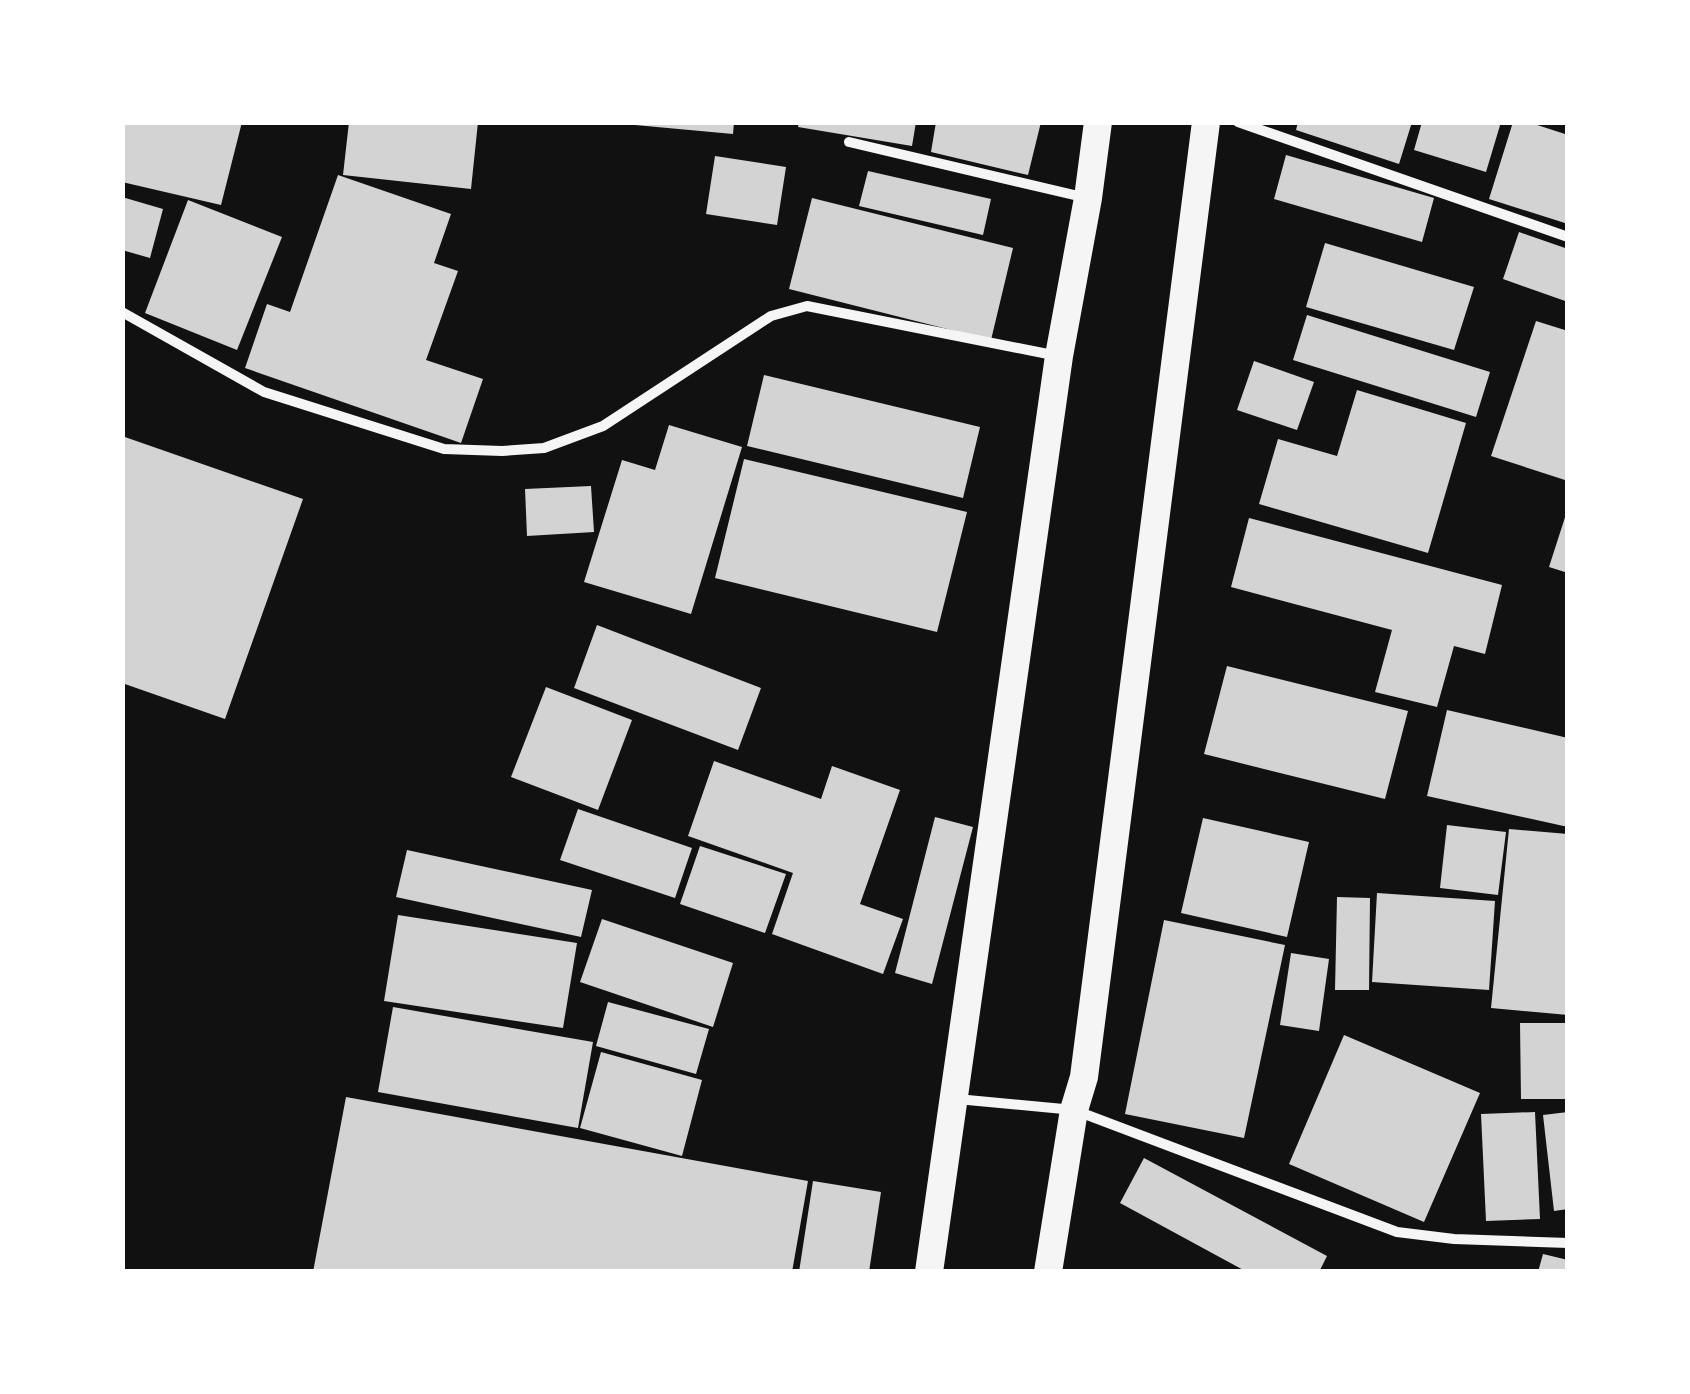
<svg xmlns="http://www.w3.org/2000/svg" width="1690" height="1394" viewBox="0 0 1690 1394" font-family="Mulish,sans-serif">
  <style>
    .building { fill: #d3d3d3 }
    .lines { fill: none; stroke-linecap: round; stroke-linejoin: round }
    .minor { stroke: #f5f5f5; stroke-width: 10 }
    .trunk { stroke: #f5f5f5; stroke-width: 28 }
  </style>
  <rect width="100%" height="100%" fill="#111"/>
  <!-- building -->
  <path class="building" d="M122,122h120l-21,83 -99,-23z
    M349,122h129l-7,67 -128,-14z
    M635,122h99l-1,12 -98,-9z
    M799,122h117l-4,24 -114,-19z
    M936,122h105l-13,53 -97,-23z
    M1298,122h114l-13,42 -103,-34z
    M1422,122h79l-15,50 -72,-22z
    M1513,122h15l40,13v89l-79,-25z
    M1286,155l148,43 -12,44 -148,-43z
    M715,156l71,11 -9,58 -71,-11z
    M868,171l123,28 -8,36 -124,-29z
    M338,175l113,39 -17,49 24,8 -32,89 57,19 -22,64 -216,-75 22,-64 23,8z
    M122,197l41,12 -13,49 -28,-8z
    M812,198l201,50 -22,92 -202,-51z
    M188,200l94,37 -45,113 -92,-37z
    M1519,232l49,17v53l-65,-23z
    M1325,243l149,44 -20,63 -148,-43z
    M1307,315l183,57 -14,45 -183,-57z
    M1536,321l32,10v150l-77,-25z
    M1254,361l60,21 -17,48 -60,-20z
    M764,375l216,52 -17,71 -216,-52z
    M1357,390l109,33 -38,130 -169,-49 19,-65 59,17z
    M669,425l73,22 -51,167 -107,-32 38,-122 33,10z
    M122,436l181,63 -78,220 -103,-36z
    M744,459l223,53 -30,120 -222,-54z
    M591,486l3,46 -67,4 -2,-47z
    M1567,511h1v62l-19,-6z
    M1249,518l253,67 -17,69 -31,-8 -17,61 -62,-15 17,-62 -161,-43z
    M597,625l164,63 -23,62 -164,-62z
    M1227,666l181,45 -23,88 -181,-45z
    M546,687l86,33 -34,90 -87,-33z
    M1447,710l121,28v89l-141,-31z
    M714,761l107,38 11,-33 68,24 -40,114 43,15 -20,55 -111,-40 21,-61 -105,-37z
    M578,809l114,39 -17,50 -115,-38z
    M935,817l38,10 -41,157 -37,-11z
    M1203,818l106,24 -22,95 -106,-24z
    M1447,825l59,7 -8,63 -58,-7z
    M1509,829l59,5v181l-77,-7z
    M700,846l86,28 -21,59 -85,-29z
    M407,850l185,40 -11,47 -185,-40z
    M1377,893l118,8 -6,89 -117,-8z
    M1337,897l33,1 -1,92h-34z
    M398,915l179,28 -14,85 -179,-27z
    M602,919l131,44 -20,64 -133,-45z
    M1164,920l121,25 -41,193 -119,-24z
    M1291,953l38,6 -10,72 -39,-6z
    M608,1002l101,27 -13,45 -100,-28z
    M393,1007l200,35 -15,86 -200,-36z
    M1520,1023h48v76h-47z
    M1344,1035l136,58 -56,129 -135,-58z
    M601,1052l101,28 -20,76 -102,-28z
    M346,1097l462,84 -16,91h-479z
    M1535,1112l5,107 -54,2 -5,-107z
    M1568,1112v97l-14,2 -11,-96z
    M1144,1158l183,98 -8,16h-72l-127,-69z
    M813,1181l68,11 -12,80h-70z
    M1543,1254l25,6v12h-30z"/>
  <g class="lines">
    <!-- minor -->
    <path class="minor" d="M1238,122l330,115
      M849,142l238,56
      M122,312l142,80 180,57 58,2 42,-3 59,-22 168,-110 36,-10 251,50
      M957,1099l117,11 323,122 57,7 114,4"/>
    <!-- trunk -->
    <path class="trunk" d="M929,1272l130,-916 29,-158 10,-76
      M1048,1272l26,-162 10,-33 122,-955"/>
  </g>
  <!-- border -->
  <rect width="1690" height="1394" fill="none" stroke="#ffffff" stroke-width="250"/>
</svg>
